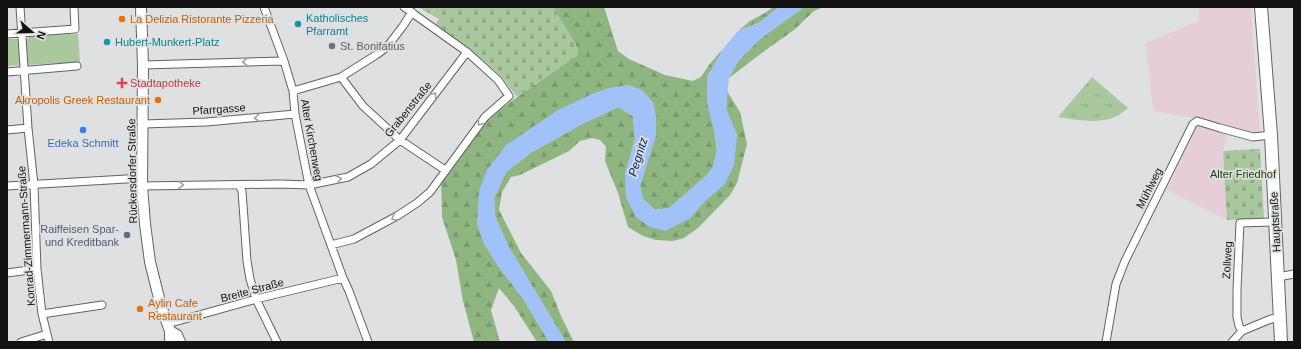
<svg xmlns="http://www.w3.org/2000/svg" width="1301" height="349" viewBox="0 0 1301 349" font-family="Arial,sans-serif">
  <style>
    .commercial { fill: #e6ced9 }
    .grass { fill: url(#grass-tufts) }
    .forest { fill: url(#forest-firs) }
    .cemetery { fill: url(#cemetery-stones) }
    .green { fill: #a9c89e }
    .water { fill: #a1c2f8 }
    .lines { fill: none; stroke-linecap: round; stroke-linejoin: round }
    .minor-casing { stroke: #626364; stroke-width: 9 }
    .secondary-casing { stroke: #626364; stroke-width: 12 }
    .primary-casing { stroke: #626364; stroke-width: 14 }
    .minor { stroke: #fff; stroke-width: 7 }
    .secondary { stroke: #fff; stroke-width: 10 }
    .primary { stroke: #fff; stroke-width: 12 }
    .oneway { stroke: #a0a0a0 }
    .food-dot { fill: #e8710a; stroke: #dfe0e1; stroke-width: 1.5 }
    .culture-dot { fill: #0f9aa8; stroke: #dfe0e1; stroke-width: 1.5 }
    .worship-dot { fill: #6b7280; stroke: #dfe0e1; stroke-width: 1.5 }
    .health-dot { fill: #e0444e; stroke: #dfe0e1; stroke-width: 1.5 }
    .shop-dot { fill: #3f7fe0; stroke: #dfe0e1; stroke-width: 1.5 }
    .service-dot { fill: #5c6f8a; stroke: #dfe0e1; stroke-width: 1.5 }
    .labels { text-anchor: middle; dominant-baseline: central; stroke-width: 3.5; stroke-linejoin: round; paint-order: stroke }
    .culture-label { font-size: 11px; fill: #0d838f; stroke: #dfe0e1; text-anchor: start }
    .food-label { font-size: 11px; fill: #c56008; stroke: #dfe0e1; text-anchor: start }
    .worship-label { font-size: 11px; fill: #5b616d; stroke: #dfe0e1; text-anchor: start }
    .health-label { font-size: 11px; fill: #be3a42; stroke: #dfe0e1; text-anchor: start }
    .street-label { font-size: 11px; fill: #121212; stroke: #dfe0e1 }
    .shop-label { font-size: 11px; fill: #366cbe; stroke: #dfe0e1 }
    .park-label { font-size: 11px; fill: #1c410a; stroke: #dfe0e1 }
    .service-label { font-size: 11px; fill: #4e5e75; stroke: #dfe0e1; text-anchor: end }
    .water-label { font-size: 12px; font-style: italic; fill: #012562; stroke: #dfe0e1 }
  </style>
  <defs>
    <pattern id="grass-tufts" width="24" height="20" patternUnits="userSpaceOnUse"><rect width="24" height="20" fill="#a9c89e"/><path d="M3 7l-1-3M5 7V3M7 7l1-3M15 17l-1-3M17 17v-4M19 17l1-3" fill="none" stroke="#90ab87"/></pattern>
    <pattern id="forest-firs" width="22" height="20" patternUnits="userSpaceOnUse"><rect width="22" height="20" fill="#8fb681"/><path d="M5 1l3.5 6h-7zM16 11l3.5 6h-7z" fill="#7a9b6e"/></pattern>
    <pattern id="cemetery-stones" width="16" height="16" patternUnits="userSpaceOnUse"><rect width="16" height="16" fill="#a9c89e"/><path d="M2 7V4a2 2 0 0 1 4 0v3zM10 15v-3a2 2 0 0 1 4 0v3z" fill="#90ab87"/></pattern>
  </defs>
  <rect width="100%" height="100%" fill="#dfe0e1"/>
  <!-- commercial -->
  <path class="commercial" d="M1207,7h44l9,127h-9l-23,-7 -5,24 4,69 -60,-30 33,-71 -46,-8 -2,-6 -6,-62 53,-22 -1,-13z"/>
  <!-- grass -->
  <path class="grass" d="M1092,77l36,31c-4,3 -9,7 -13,9 -15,7 -41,3 -57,0z"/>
  <!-- forest -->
  <path class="forest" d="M553,7h51l14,44 11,8 36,16 28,6 8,-4 8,-12 14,-16 -16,28 10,73 -4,17 -6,8 -38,33 -14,2 -12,-11 -3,-13 6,-19 -17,-82 -20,4 -17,5 -86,51 -29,78 7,20 14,23 26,34 25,42h-12l-23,-36 -15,-18 -8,22 9,32h-26l-11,-41 -7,-41 -14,-43 -1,-37 45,-61 94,-66z
    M773,7h6l-19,15 -22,9 12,-10 15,-8z
    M804,7h19l-9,4 -20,19 -31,22 -34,26 9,-17 22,-22z
    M727,91l13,21 7,32 -10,39 -7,12 -32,33 -14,10 -11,3 -17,-1 -13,-4 -15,-9 -10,-34 -13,-32 1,-14 -6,-7 -8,-2 -12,3 -11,10 -49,24 -9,2 -9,15 -3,18 22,43 30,38 10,25 13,26h-8l-57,-94 -14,-32 -1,-18 12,-26 26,-20 52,-29 34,-16 15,9 2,23 -10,35 11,43 53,2 15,-17 33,-67 -11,-26z"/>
  <!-- cemetery -->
  <path class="cemetery" d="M418,7h135l28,46 -64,44 -16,-21 -18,-16 -47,-36 3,-5z
    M1260,149l4,69 -37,2 -4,-69z"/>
  <!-- green -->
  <path class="green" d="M71,30v5l7,-1 2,28 -73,4v-27h21l1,-6z"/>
  <!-- water -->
  <path class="water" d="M779,7h25l-44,32 -22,22 -9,17 -3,30 11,27 -3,30 -9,19 -21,18 -15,17 -24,12 -15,-4 -14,-10 -10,-20 -1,-23 10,-35 -2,-23 -15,-9 -34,16 -52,29 -26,20 -12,26 1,18 14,31 57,95h-17l-25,-42 -26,-34 -14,-23 -7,-20 2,-32 8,-21 19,-25 52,-35 34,-16 17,-6 20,-3 13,5 11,12 3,14v20l-16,50 3,13 12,11 14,-2 38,-33 6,-8 4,-17 -1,-11 -9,-37v-25l16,-28 15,-18 22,-9z"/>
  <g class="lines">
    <defs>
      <path id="minor" d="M20,7l8,121 6,57 3,84 5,45 7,28
        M264,7l20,54 9,30 2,23 14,71 34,93 6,13 19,51
        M7,34l68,-5 -1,-22
        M143,65l141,-4
        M7,72l70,-6
        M341,77l22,29 37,34 45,30
        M293,91l48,-14 35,-22 11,-8 16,-21 9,-14
        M143,124l63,-2 89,-8
        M7,130l21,-2
        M239,185l3,6 5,70 3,18 6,20 21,43
        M7,186l136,-8
        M142,186l138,-2 29,1 39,-8 23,-13 29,-24 67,-88
        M331,245l23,-6 43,-23 20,-13 13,-11 55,-75 24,-21 -11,-16 -31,-28 -63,-45
        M7,273l30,-4
        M1278,277l16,-3
        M42,314l60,-9
        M167,324l89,-25 87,-21
        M1242,331l-3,-5 -2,-9v-27l3,-67 35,-1
        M21,342l26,-8
        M1106,342l10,-58 9,-23 68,-137 4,-3 23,7 33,9 18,-2
        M1232,342l10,-11 29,-12 9,-1"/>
      <path id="secondary" d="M141,7l2,58 -1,121 3,38 5,38 11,44 9,25v8l1,3
        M170,331l7,4 3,7"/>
      <path id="primary" d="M1261,7l10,128 10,207"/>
    </defs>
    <!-- minor casing -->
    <use href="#minor" class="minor-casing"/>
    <!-- secondary casing -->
    <use href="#secondary" class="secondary-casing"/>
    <!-- primary casing -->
    <use href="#primary" class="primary-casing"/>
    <!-- minor -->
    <use href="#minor" class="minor"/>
    <!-- secondary -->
    <use href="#secondary" class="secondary"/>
    <!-- primary -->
    <use href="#primary" class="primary"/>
  </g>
  <!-- one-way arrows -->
  <defs><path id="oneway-chevron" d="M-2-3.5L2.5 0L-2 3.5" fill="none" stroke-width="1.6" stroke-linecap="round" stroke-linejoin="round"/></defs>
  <g class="oneway">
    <use href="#oneway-chevron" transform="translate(245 62) rotate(178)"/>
    <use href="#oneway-chevron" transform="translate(434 95) rotate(-53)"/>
    <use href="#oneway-chevron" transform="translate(257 118) rotate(174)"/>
    <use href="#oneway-chevron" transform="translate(480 123) rotate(127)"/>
    <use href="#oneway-chevron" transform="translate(339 179) rotate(-12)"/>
    <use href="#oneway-chevron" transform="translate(181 185) rotate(2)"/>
    <use href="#oneway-chevron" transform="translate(394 218) rotate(151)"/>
  </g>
  <!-- markers -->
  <g class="food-dot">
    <circle cx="122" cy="19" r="4"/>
    <circle cx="158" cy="100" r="4"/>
    <circle cx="140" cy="309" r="4"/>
  </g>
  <g class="culture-dot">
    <circle cx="298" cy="24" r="4"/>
    <circle cx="107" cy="42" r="4"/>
  </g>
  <circle class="worship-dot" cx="332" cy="46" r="4"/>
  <path class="health-dot" d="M120 77h4v4h4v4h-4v4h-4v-4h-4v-4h4z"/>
  <circle class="shop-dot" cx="83" cy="130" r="4"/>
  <circle class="service-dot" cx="127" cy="235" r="4"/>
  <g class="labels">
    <!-- culture labels -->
    <g class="culture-label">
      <text x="306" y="18">Katholisches<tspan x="306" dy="13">Pfarramt</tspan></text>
      <text x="115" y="42">Hubert-Munkert-Platz</text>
    </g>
    <!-- food labels -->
    <g class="food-label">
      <text x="130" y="19">La Delizia Ristorante Pizzeria</text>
      <text x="150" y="100" text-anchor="end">Akropolis Greek Restaurant</text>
      <text x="148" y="303">Aylin Cafe<tspan x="148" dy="13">Restaurant</tspan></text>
    </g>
    <!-- worship labels -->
    <g class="worship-label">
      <text x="340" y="46">St. Bonifatius</text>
    </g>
    <!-- health labels -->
    <g class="health-label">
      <text x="130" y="83">Stadtapotheke</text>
    </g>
    <!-- street labels -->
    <g class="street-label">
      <text transform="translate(219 109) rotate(-4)">Pfarrgasse</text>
      <text transform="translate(408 109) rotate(-51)">Grabenstraße</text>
      <text transform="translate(312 140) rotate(80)">Alter Kirchenweg</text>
      <text transform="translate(132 171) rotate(-91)">Rückersdorfer Straße</text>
      <text transform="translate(1149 188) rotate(-63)">Mühlweg</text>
      <text transform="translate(1275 222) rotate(-93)">Hauptstraße</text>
      <text transform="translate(26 236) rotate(-94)">Konrad-Zimmermann-Straße</text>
      <text transform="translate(1227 260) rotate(-87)">Zollweg</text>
      <text transform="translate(252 290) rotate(-15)">Breite Straße</text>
    </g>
    <!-- shop labels -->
    <g class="shop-label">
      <text x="83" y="143">Edeka Schmitt</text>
    </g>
    <!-- park labels -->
    <g class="park-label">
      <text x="1243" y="174">Alter Friedhof</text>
    </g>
    <!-- service labels -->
    <g class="service-label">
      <text x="119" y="229">Raiffeisen Spar-<tspan x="119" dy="13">und Kreditbank</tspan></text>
    </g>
    <!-- water labels -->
    <g class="water-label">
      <text transform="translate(638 157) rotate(-73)">Pegnitz</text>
    </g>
  </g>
  <!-- border -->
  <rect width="1301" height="349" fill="none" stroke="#121212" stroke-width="16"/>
  <!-- north arrow -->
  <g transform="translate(32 32) rotate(110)" stroke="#dfe0e1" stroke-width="3" paint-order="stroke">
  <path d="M0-3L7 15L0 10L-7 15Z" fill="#121212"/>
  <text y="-6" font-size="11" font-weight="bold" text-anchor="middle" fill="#121212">N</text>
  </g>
</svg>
